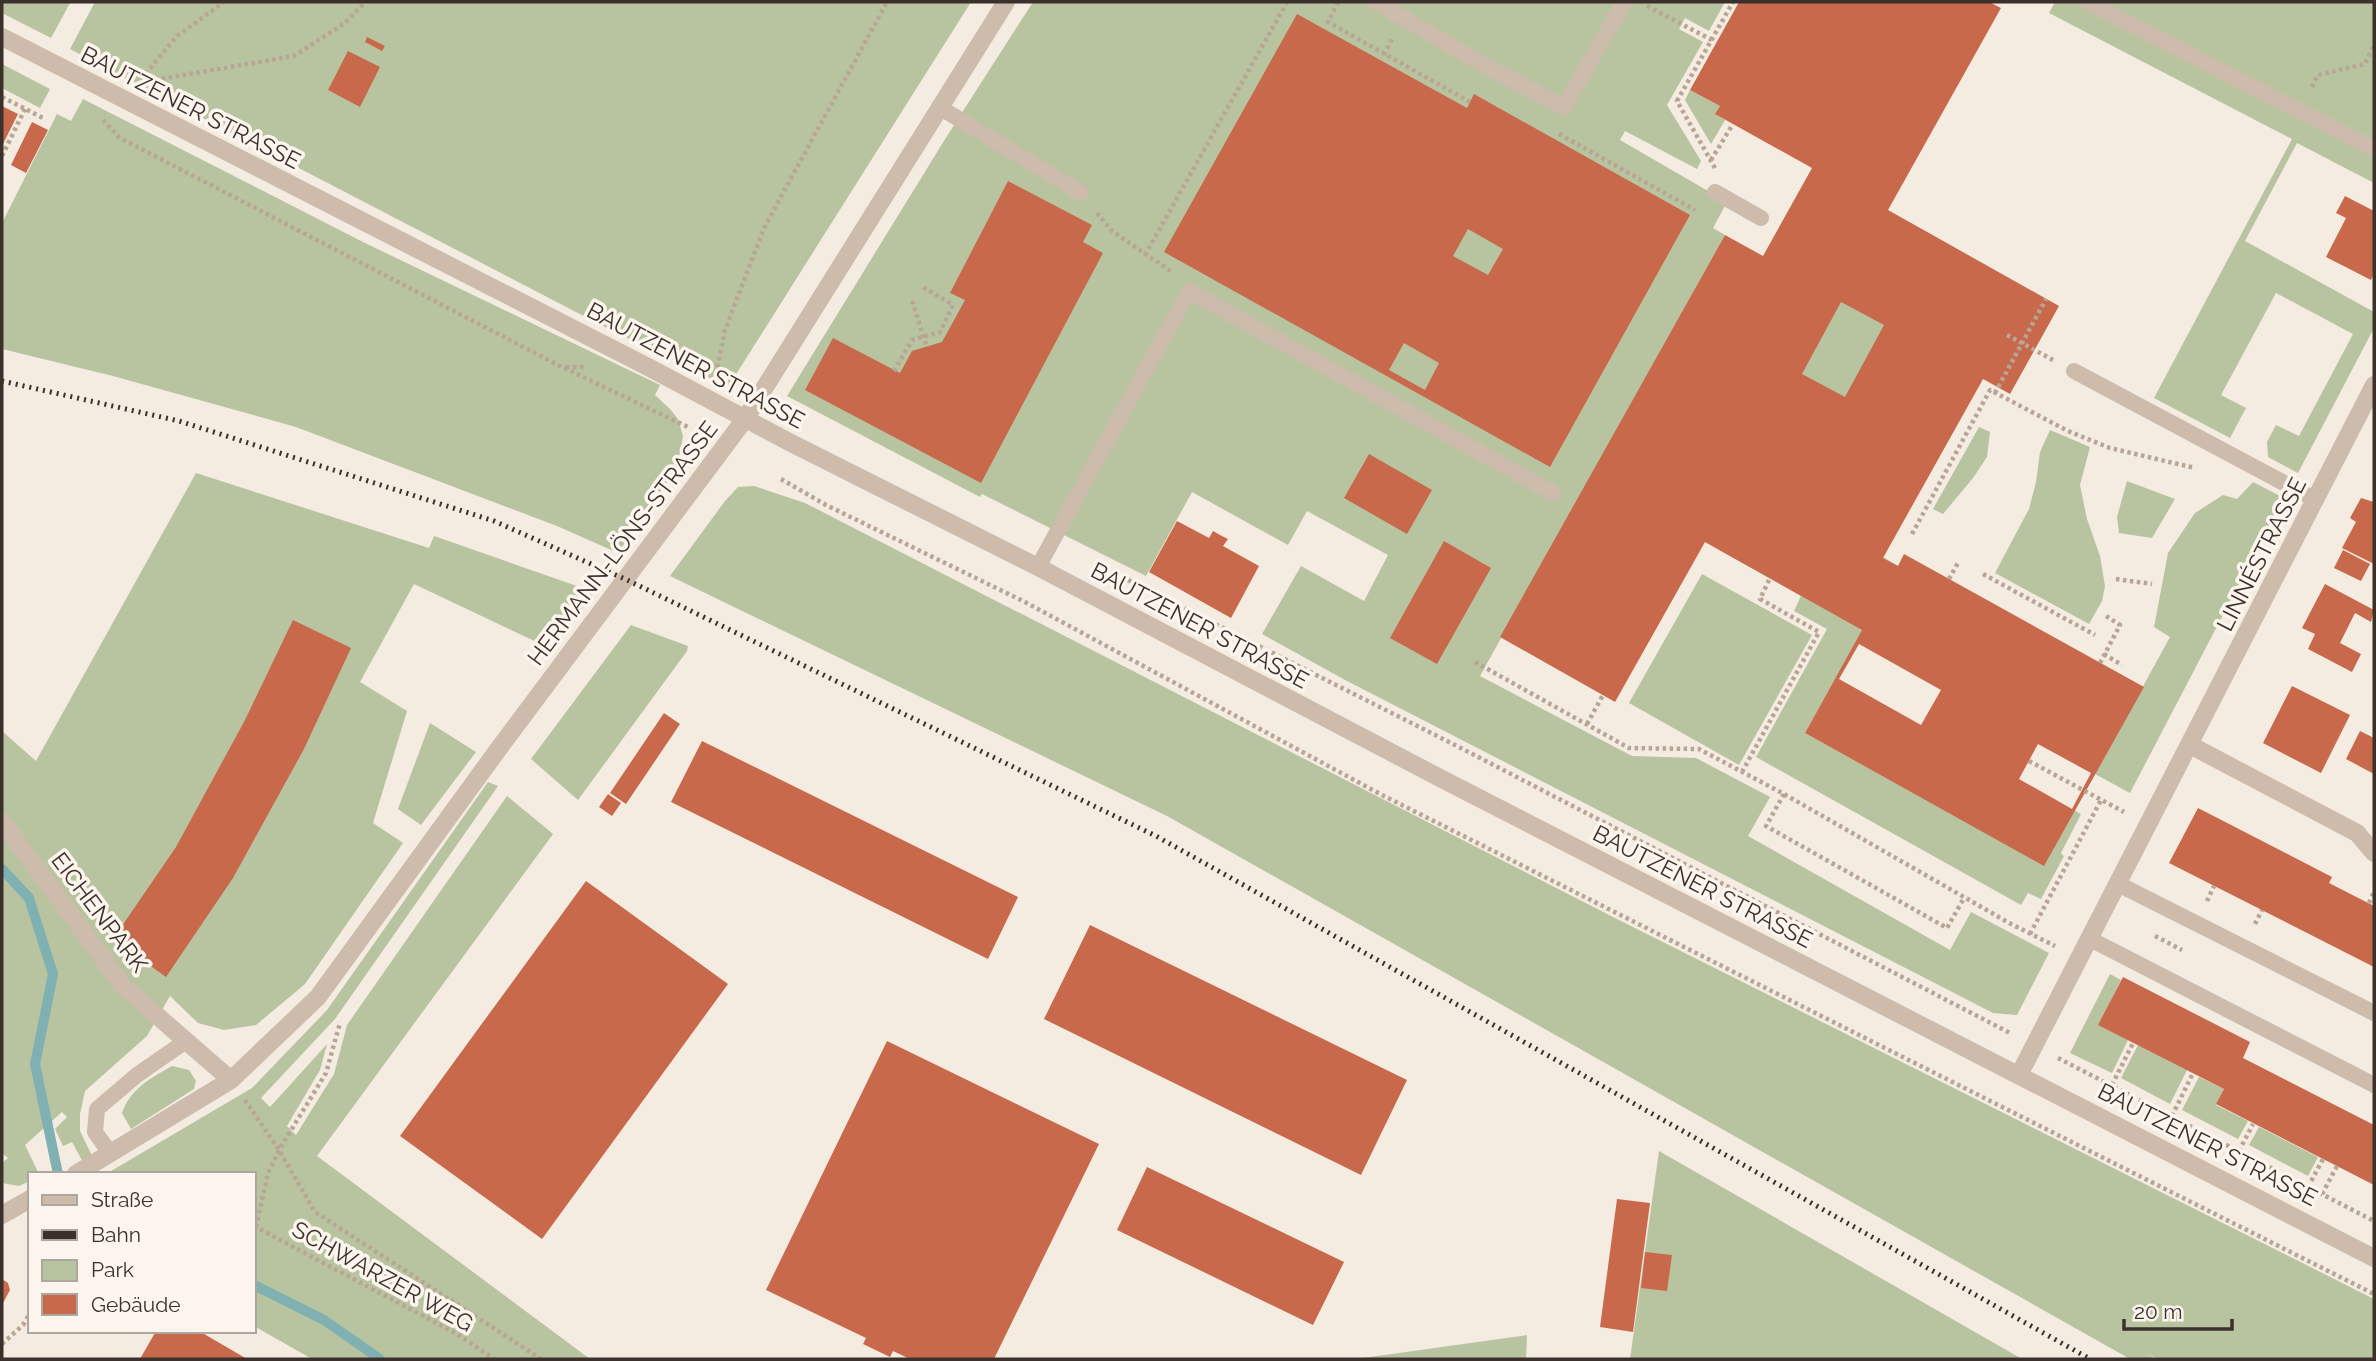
<svg xmlns="http://www.w3.org/2000/svg" width="2376" height="1361" viewBox="0 0 2376 1361" font-family="Raleway,sans-serif">
  <style>
    .green { fill: #b8c4a0 }
    .lines { fill: none; stroke-linecap: round; stroke-linejoin: round }
    .stream { stroke: #7fb0b2; stroke-width: 10 }
    .building { fill: #c8694b; fill-rule: evenodd }
    .path { stroke: #b9a596; stroke-width: 4.5; stroke-dasharray: 3.5 3.5; stroke-linecap: butt }
    .service { stroke: #cdbbac; stroke-width: 16 }
    .minor { stroke: #cdbbac; stroke-width: 18 }
    .rail { stroke: #3b302b; stroke-width: 5; stroke-dasharray: 2 5; stroke-linecap: butt }
    .labels { text-anchor: middle; dominant-baseline: central; stroke-width: 7; stroke-linejoin: round; paint-order: stroke }
    .street-label { font-size: 23px; fill: #3b302b; stroke: #fbf5ee }
  </style>
  <rect width="100%" height="100%" fill="#f4ebe1"/>
  <!-- green -->
  <path class="green" d="M2,2h66l2,1 -19,35 -49,-25z
    M95,2h876l-243,385 -129,-63 -529,-275z
    M1033,2h692l-16,29 -24,-13 -6,11 24,13 -36,63 34,56 -4,8 -72,-38 -5,9 107,62 -14,26 12,7 -245,441 152,80 64,2 74,39 -22,39 202,114 21,-38 78,41 -32,62 -24,-2 -646,-332 -85,-47 39,-68 63,35 24,-46 -81,-44 -19,34 -96,-53 -46,84 -164,-82 -2,3 -193,-101 160,-260z
    M2055,2h319v181l-77,-40 -52,98 129,71v16l-76,145 -30,-16 -1,-15 9,-17 23,11 54,-102 -77,-41 -55,102 25,13 -16,30 -76,-40 138,-259 -243,-126z
    M2,64l48,25 -10,19 -38,-20z
    M1690,90l30,16 -4,8 9,6 -14,24 -26,-44z
    M83,99l280,143 297,143 -5,10 15,14 8,10 5,17 -6,32 -59,85 -61,-27 -261,-99 -183,-51 -111,-27v-126l55,-109 14,7z
    M1841,299l142,80 -100,178 15,9 -93,167 239,132 30,-55 7,4 -20,39 3,3 -23,43 -13,-6 -7,12 -265,-148 71,-128 -33,-18 7,-15 -96,-54z
    M1979,427l11,5 -3,25 -14,21 -30,36 -10,-5z
    M2050,430l40,17 -10,38 7,34 13,37 5,30 -3,15 -13,23 -94,-51 34,-64 7,-27 4,-30z
    M196,473l233,75 5,-12 160,56 -39,53 -6,3 -135,-64 -54,98 47,29 -34,112 30,20 -98,141 -49,41 -32,5 -26,-7 -28,-27 -23,40 -62,55 -5,23v17l12,25 -9,6 -11,-20 -9,4 -8,-17 12,-12 -5,-5 -37,33 14,29h-9v7l-11,5 -17,-3v-20l6,-5 -6,-5v-422l34,30z
    M2127,481l48,18 -23,39 -33,-5 -2,-16z
    M2253,482l31,16 -154,295 -35,-19 75,-137 -16,-10 14,-74 27,-40 28,-18 14,4z
    M754,486l51,17 810,415 759,381v60h-216l-12,-6 10,6h-26l-963,-543 -497,-240 55,-75 13,-14z
    M1702,574l110,61 -73,130 -110,-62z
    M631,625l57,21 -1,5 -109,149 -47,-41z
    M430,723l46,29 -55,73 -23,-16z
    M488,782l10,4 -163,233 -74,79 9,9 57,-63 -7,26 -33,56 9,9 38,-61 13,-49 160,-229 46,38 -236,322 273,203h-278l-58,-33v-152h-148l146,-86 75,-78z
    M2110,974l11,6 -22,45 29,15 -16,33 -42,-20z
    M2138,1045l49,25 -17,34 -49,-26z
    M172,1066l17,4 7,11 -2,8 -63,40 -9,-16c8,-24 29,-35 50,-47z
    M2199,1077l25,12 -8,16 32,16 -10,18 -56,-29z
    M2259,1127l59,30 -10,19 -59,-31z
    M1659,1151l363,208h-392z
    M1527,1335l-1,24h-170z"/>
  <g class="lines">
    <!-- stream -->
    <path class="stream" d="M2,869l27,29 24,76 -18,90 23,110
      M254,1285l70,35 56,39"/>
  </g>
  <!-- building -->
  <path class="building" d="M1739,2h250l12,6 -113,202 171,96 -49,88 -27,-15 -100,179 15,8 6,-12 240,133 -100,179 -239,-133 57,-103 -157,-88 -90,160 -115,-65 225,-402 38,21 49,-88 -97,-54 5,-8 -30,-16zM1841,302l43,23 -39,72 -43,-23zM1859,644l82,46 -20,35 -82,-46zM2038,744l53,29 -19,36 -53,-30z
    M1297,14l170,94 7,-14 216,121 -140,252 -386,-215zM1468,229l35,20 -15,26 -35,-19zM1404,343l35,20 -14,27 -36,-20z
    M367,37l18,9 -3,5 -17,-9z
    M348,51l32,16 -20,40 -32,-17z
    M2,106l16,8 -16,32z
    M32,122l16,8 -22,43 -15,-8z
    M1008,181l84,44 -9,17 20,11 -122,230 -176,-93 28,-52 67,35 12,-22 30,-9 23,-42 -15,-7z
    M2345,196l29,15v62l-3,7 -45,-23 20,-39 -10,-5z
    M1369,454l63,36 -25,44 -63,-36z
    M2361,498l13,4v62l-32,-16 14,-26 -6,-4z
    M1177,521l32,17 4,-7 7,4 8,4 -5,7 36,20 -28,52 -82,-46z
    M1444,541l47,27 -54,96 -47,-26z
    M2343,550l27,14 -9,17 -27,-13z
    M2325,584l49,26 -3,12 -16,-9 -15,30 21,11 -9,18 -44,-23 7,-15 -13,-6z
    M293,620l58,28 -47,101 -71,129 -67,99 -53,-38 63,-92 69,-127z
    M2292,686l58,29 -29,58 -58,-30z
    M664,713l16,11 -54,80 -16,-11z
    M2360,731l14,7v36l-28,-15z
    M702,741l316,156 -30,62 -317,-157z
    M608,794l13,9 -9,13 -13,-9z
    M2198,808l134,69 -3,6 45,23v61l-205,-104z
    M586,881l142,103 -186,255 -142,-103z
    M1090,925l317,155 -46,95 -317,-156z
    M2123,977l127,65 -7,16 131,67v60l-158,-81 8,-15 -126,-64z
    M887,1041l212,103 -105,215h-84l-17,-8 -3,6 -27,-13 3,-6 -100,-48z
    M1147,1167l197,95 -31,63 -196,-95z
    M1617,1199l33,4 -17,129 -33,-5z
    M1645,1252l27,3 -5,36 -26,-3z
    M2,1279l6,4 2,7 -8,15z
    M156,1331h43l48,28h-107z"/>
  <g class="lines">
    <!-- path -->
    <path class="path" d="M1338,2l-10,20 142,80
      M1647,6l65,34
      M1384,55l8,-16
      M141,79l36,-43 47,-34
      M148,81l146,-25 51,-33 20,-21
      M2312,87l6,-12 47,-11 9,-19
      M2,97l43,22
      M103,120l17,18 442,229 126,60
      M1559,134l136,76
      M2,156l23,-47
      M1711,160l22,-36
      M1715,168l-38,-67 56,-99
      M1097,213l15,18 60,41
      M1145,255l142,-253
      M912,301l15,46
      M2007,335l46,25
      M566,367h19
      M894,371l18,-31 28,-8 13,-27 -32,-19
      M716,374l9,-44 39,-102 123,-226
      M1995,393l51,-94
      M781,479l45,26 199,97 357,193 992,499
      M1912,534l78,-144 78,41 42,17 85,20
      M1983,574l112,61
      M1949,579l10,-18
      M2116,579l36,5
      M1128,580l329,166 553,287
      M2104,654l18,11
      M1475,662l154,86 70,1 85,45 227,130 44,22
      M2100,663l20,-38 -14,-9
      M1587,724l16,-29
      M2029,761l95,51
      M1742,772l77,-140 -59,-33 10,-21
      M1784,794l-18,32 181,102 17,-30
      M2207,901l7,-15
      M2369,903l5,-11
      M2255,924l7,-14
      M2030,934l71,-134
      M2155,936l27,14
      M2058,1058l316,163
      M2112,1085l21,-42
      M245,1100l34,50 36,62 226,147
      M2172,1116l21,-43
      M2239,1151l14,-27
      M136,1173l2,1
      M2308,1187l15,-28
      M2322,1194l15,-28
      M254,1226l203,108 37,25
      M256,1227l12,-54 11,-23 47,-77 14,-50
      M2,1344l21,-19 7,-12"/>
    <!-- service -->
    <path class="service" d="M1376,2l115,67 73,38 60,-105
      M2087,2l287,147
      M939,107l142,86
      M1715,192l46,26
      M2074,371l242,129
      M1038,567l151,-276 364,202
      M2118,884l256,129
      M2090,939l284,146
      M110,1153l-15,-21 2,-23 40,-34 49,-34"/>
    <!-- minor -->
    <path class="minor" d="M2,37l648,331 141,75 247,124 402,211 934,480
      M2190,745l167,88 17,20
      M2,821l121,165 108,94
      M2019,1075l355,-690
      M76,1174l155,-94 87,-83 179,-246 248,-332 261,-417
      M2,1215l28,-16"/>
    <!-- rail -->
    <path class="rail" d="M2,381l177,40 315,100 131,58 531,257 934,523"/>
  </g>
  <g class="labels">
    <!-- street labels -->
    <g class="street-label">
      <text transform="translate(191 107) rotate(27)">BAUTZENER STRASSE</text>
      <text transform="translate(696 365) rotate(28)">BAUTZENER STRASSE</text>
      <text transform="translate(622 543) rotate(-53)">HERMANN-LÖNS-STRASSE</text>
      <text transform="translate(2261 554) rotate(-63)">LINNÉSTRASSE</text>
      <text transform="translate(1200 625) rotate(28)">BAUTZENER STRASSE</text>
      <text transform="translate(1703 886) rotate(27)">BAUTZENER STRASSE</text>
      <text transform="translate(100 912) rotate(53)">EICHENPARK</text>
      <text transform="translate(2208 1144) rotate(27)">BAUTZENER STRASSE</text>
      <text transform="translate(383 1276) rotate(29)">SCHWARZER WEG</text>
    </g>
  </g>
  <!-- border -->
  <rect width="2376" height="1361" fill="none" stroke="#3b302b" stroke-width="7"/>
  <!-- legend -->
  <rect x="28" y="1172" width="228" height="161" fill="#fbf5ee" stroke="#aea6a0" stroke-width="2"/>
  <rect x="42" y="1195" width="35" height="10" fill="#cdbbac" stroke="#aea6a0" stroke-width="2"/>
  <text x="91" y="1207" font-size="21" fill="#3b302b">Straße</text>
  <rect x="42" y="1230" width="35" height="10" fill="#3b302b" stroke="#aea6a0" stroke-width="2"/>
  <text x="91" y="1242" font-size="21" fill="#3b302b">Bahn</text>
  <rect x="42" y="1260" width="35" height="21" fill="#b8c4a0" stroke="#aea6a0" stroke-width="2"/>
  <text x="91" y="1277" font-size="21" fill="#3b302b">Park</text>
  <rect x="42" y="1294" width="35" height="21" fill="#c8694b" stroke="#aea6a0" stroke-width="2"/>
  <text x="91" y="1312" font-size="21" fill="#3b302b">Gebäude</text>
  <!-- scale -->
  <path d="M2124 1319v10h108v-10" fill="none" stroke="#3b302b" stroke-width="3.5"/>
  <text x="2134" y="1319" font-size="21" fill="#3b302b" stroke="#fbf5ee" stroke-width="5" paint-order="stroke">20 m</text>
</svg>
